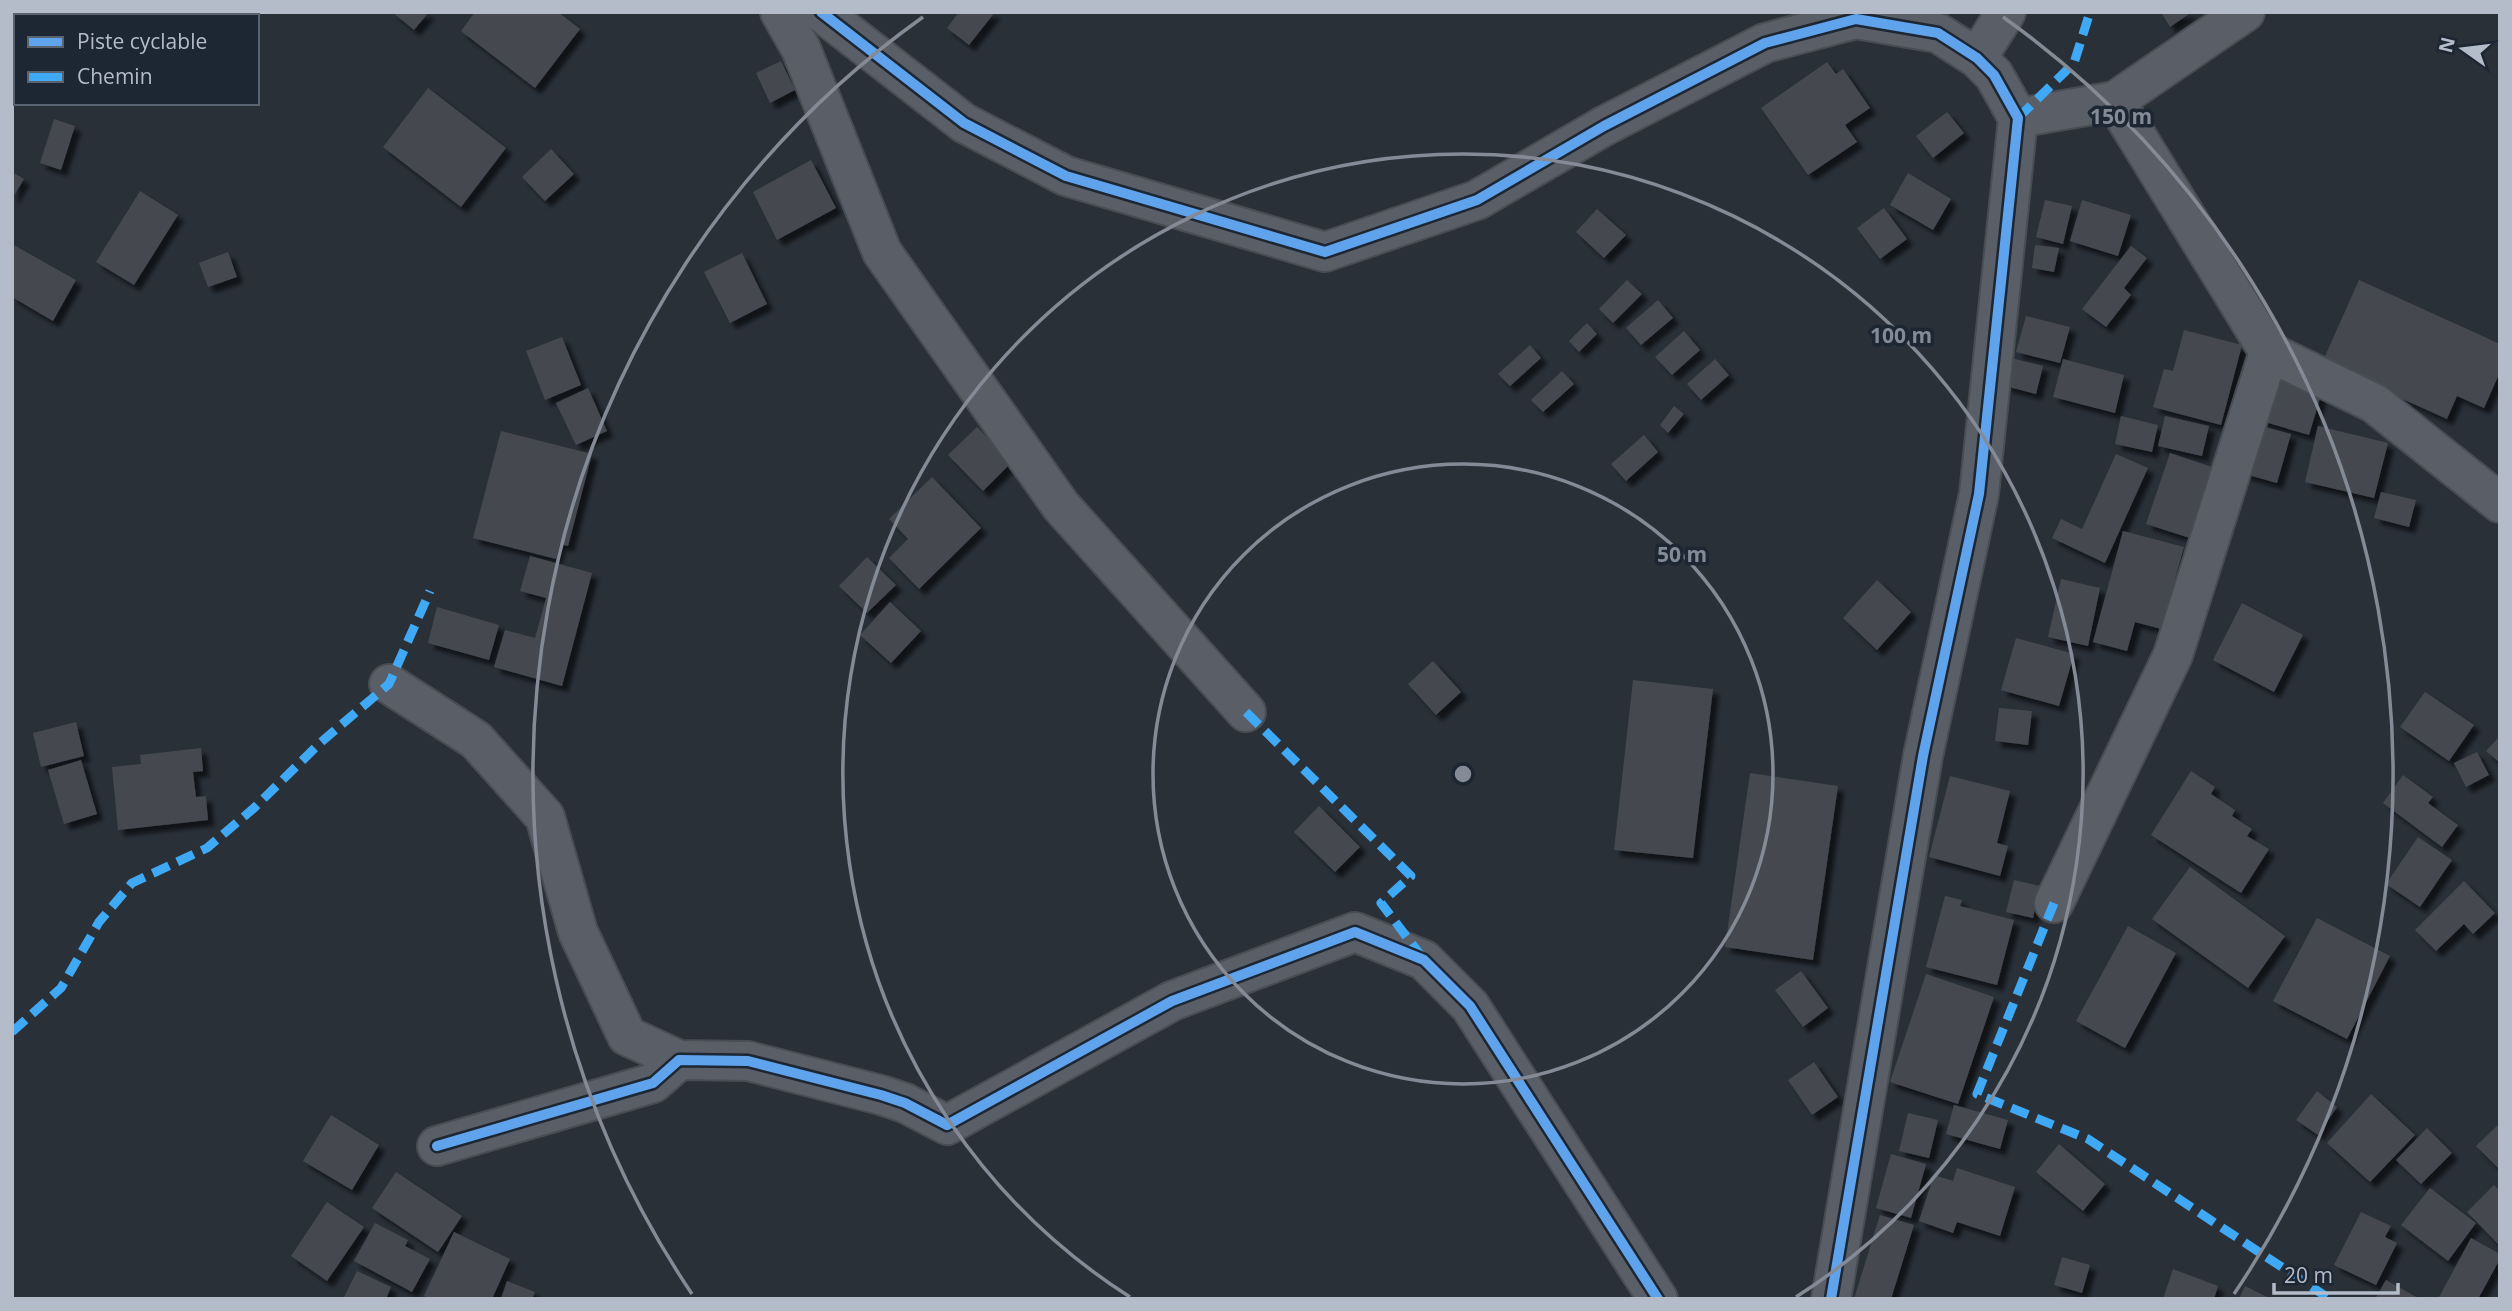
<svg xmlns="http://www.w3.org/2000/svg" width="2512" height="1311" viewBox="0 0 2512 1311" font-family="'Open Sans',sans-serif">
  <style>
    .building { fill: #444950; filter: url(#shadow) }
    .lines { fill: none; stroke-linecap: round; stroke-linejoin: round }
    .minor-casing { stroke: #484c53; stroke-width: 42 }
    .tertiary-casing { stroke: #484c53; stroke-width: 42 }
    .minor { stroke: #5a5e66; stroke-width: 38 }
    .tertiary { stroke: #5a5e66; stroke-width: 38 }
    .quiet { stroke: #3fa9f5; stroke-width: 9; stroke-dasharray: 18 9; stroke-linecap: butt }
    .cycleway-casing { stroke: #1d2633; stroke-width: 15 }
    .cycleway { stroke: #60a3ed; stroke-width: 10 }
    .ring { fill: none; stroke: #848b96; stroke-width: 3.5 }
    .centre { fill: #848b96; stroke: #1d2633; stroke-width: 3.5 }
    .ring-label { font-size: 21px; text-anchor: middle; font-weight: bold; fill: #848b96; stroke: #1d2633; stroke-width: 7; stroke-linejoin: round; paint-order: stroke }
  </style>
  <defs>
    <filter id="shadow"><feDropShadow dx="6" dy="6" stdDeviation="2" flood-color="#0009"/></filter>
  </defs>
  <rect width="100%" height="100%" fill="#2a3038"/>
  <!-- building -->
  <path class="building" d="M392,12h37l-15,18z
    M475,12h83l22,17 -45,59 -74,-57z
    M959,12h36l-26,33 -22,-17z
    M2161,12h31l-22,15z
    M781,61l14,29 -25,13 -14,-30z
    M1827,62l9,12 7,-5 27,39 -25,17 12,17 -49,33 -47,-67z
    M428,88l78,60 -45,59 -78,-60z
    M1947,112l17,21 -31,25 -17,-22z
    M54,119l21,7 -14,44 -21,-7z
    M551,149l23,25 -29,27 -23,-24z
    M811,160l25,48 -59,32 -24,-48z
    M12,172l12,7 -12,20z
    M1908,173l43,26 -18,31 -43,-25z
    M140,191l38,24 -44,70 -38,-23z
    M2045,200l27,6 -9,38 -27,-7z
    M2082,200l49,15 -13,41 -48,-15z
    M1884,208l23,31 -27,20 -23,-31z
    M1597,209l29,26 -22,23 -28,-26z
    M12,244l64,36 -23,41 -41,-24z
    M2035,245l24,3 -5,24 -22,-4z
    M2131,246l16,12 -23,30 7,7 -25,32 -24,-18z
    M228,252l9,25 -29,10 -9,-24z
    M742,253l25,51 -37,19 -26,-51z
    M1627,280l15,14 -29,29 -14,-14z
    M2359,280l141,64v28l-16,36 -27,-12 -10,23 -125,-56z
    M1658,300l15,18 -32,27 -15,-17z
    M2026,316l44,11 -10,36 -44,-11z
    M1587,323l10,11 -18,18 -10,-11z
    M2184,330l58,15 -21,80 -68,-18 11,-38 9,2z
    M1684,331l16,19 -28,25 -17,-18z
    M562,337l19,48 -36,15 -19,-49z
    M1530,345l11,13 -31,28 -12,-12z
    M2011,358l32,8 -7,28 -31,-8z
    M1715,359l14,16 -28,25 -14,-16z
    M2063,359l61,16 -9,38 -62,-16z
    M1562,371l12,13 -31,28 -12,-12z
    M2272,374l51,14 -14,47 -51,-15z
    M588,388l19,43 -31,14 -20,-42z
    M1674,406l10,8 -16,19 -8,-8z
    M2121,416l37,9 -6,27 -37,-8z
    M2165,416l44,10 -7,30 -44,-10z
    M2254,424l37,10 -14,49 -36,-10z
    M2318,426l70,17 -14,55 -69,-16z
    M977,427l35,35 -29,29 -35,-36z
    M501,431l91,23 -24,92 -8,-2 -4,15 -83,-21z
    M1644,435l14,17 -32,29 -15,-17z
    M2170,453l51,17 -5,14 -9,-3 -12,36 5,1 -7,21 -47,-15z
    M2116,454l32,14 -43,95 -53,-25 9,-19 21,10z
    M932,477l49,51 -62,61 -30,-31 19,-19 -19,-20z
    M2381,492l35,8 -7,27 -35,-9z
    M2123,531l61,16 -23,82 -26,-7 -8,29 -34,-9z
    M530,556l62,17 -30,113 -68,-19 11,-37 30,8 11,-40 -26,-7z
    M867,557l29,28 -29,28 -28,-27z
    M2061,579l39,9 -12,58 -40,-9z
    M1877,580l34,32 -34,38 -34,-32z
    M890,602l31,29 -30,32 -31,-28z
    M2242,603l61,32 -29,57 -61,-32z
    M437,607l62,18 -10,35 -61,-17z
    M2016,638l58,16 -15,52 -58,-16z
    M1433,661l28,31 -25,23 -28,-31z
    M1633,680l80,9 -20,169 -79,-8z
    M2425,692l49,33 -25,36 -49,-34z
    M1999,708l33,3 -4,34 -33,-4z
    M76,722l8,34 -43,11 -8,-34z
    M2500,736v27l-14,-12z
    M201,748l2,23 -10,1 3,25 10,-1 2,24 -90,10 -6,-63 29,-3 -1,-9z
    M2477,752l12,23 -23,12 -12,-24z
    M81,760l16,54 -33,10 -16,-54z
    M2191,771l24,16 -4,7 24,16 -3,6 20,13 -5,7 22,13 -28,44 -90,-58z
    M1750,773l88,13 -25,174 -88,-13z
    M2403,775l30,22 -5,6 30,22 -16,22 -59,-44z
    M1950,776l60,15 -13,52 11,3 -8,30 -71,-19z
    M1319,806l41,41 -25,25 -41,-40z
    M2418,837l34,23 -32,47 -34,-23z
    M2190,867l95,69 -37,52 -96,-69z
    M2014,880l26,6 -7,32 -27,-6z
    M2464,881l31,32 -22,21 -9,-10 -28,27 -21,-21z
    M1945,896l17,4 -2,6 54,14 -17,65 -71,-18z
    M2317,918l73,38 -43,83 -74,-38z
    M2128,926l48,27 -51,95 -49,-27z
    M1801,971l27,37 -25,19 -28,-37z
    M1926,974l68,23 -36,107 -68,-22z
    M1814,1062l24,35 -26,18 -24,-35z
    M2317,1091l20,16 -19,28 -22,-15z
    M2371,1094l44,41 -45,47 -43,-39z
    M1954,1105l54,15 -8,29 -54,-15z
    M1908,1113l30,7 -9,38 -30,-7z
    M331,1115l48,30 -27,45 -49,-29z
    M2500,1123v47l-24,-24z
    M2427,1128l25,25 -31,31 -25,-24z
    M2059,1144l46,40 -22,27 -47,-39z
    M1891,1154l35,10 -15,54 -35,-10z
    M1957,1168l58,19 -15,49 -43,-14 -4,11 -34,-12 15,-46 19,6z
    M396,1172l66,44 -24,36 -66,-44z
    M2494,1185l6,6v55l-33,-34z
    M2430,1188l46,35 -28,38 -47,-36z
    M327,1202l37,25 -37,54 -36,-25z
    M2361,1212l30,14 -6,11 12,6 -21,42 -42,-20z
    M1880,1215l34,10 -23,74h-37z
    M375,1223l33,17 -3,6 25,13 -18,33 -58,-31z
    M454,1232l56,27 -18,40h-62l-6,-3z
    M2471,1238l29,16v5l-22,40h-40z
    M2062,1257l28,8 -8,28 -28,-8z
    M2173,1269l45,17 -4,13h-51z
    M357,1271l34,16 -5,12h-43z
    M2386,1280l34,19h-45z
    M507,1281l28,11 -3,7h-31z
    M2245,1286l26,13h-32z"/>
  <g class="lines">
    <defs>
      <path id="minor" d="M780,12l21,37 81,203 179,254 185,206
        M1977,58l29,-46
        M2115,101l154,251 105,51 126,100
        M2018,118l97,-17 130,-89
        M389,684l87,56 69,77 33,115 49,104 52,24
        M2054,903l119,-248 96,-303
        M437,1146l216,-63 26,-23 69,1 133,34 24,8 42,22 225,-124 183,-69 69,28 46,46 188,293"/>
      <path id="tertiary" d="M821,12l143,111 102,53 259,76 152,-52 127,-74 161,-83 91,-24 82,14 39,25 17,17 24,43 -39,376 -56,262 -92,543"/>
    </defs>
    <!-- minor casing -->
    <use href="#minor" class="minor-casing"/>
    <!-- tertiary casing -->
    <use href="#tertiary" class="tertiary-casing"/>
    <!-- minor -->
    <use href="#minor" class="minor"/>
    <!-- tertiary -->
    <use href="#tertiary" class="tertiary"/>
    <!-- quiet -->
    <path class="quiet" d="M2018,118l56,-55 16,-51
      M1246,712l165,164 -30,27 41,54
      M2054,903l-77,191 111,45 242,160
      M12,1032l49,-44 38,-66 33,-39 75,-35 47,-40 66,-65 69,-59 41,-93"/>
    <defs>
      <path id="cycleway" d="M821,12l143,111 102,53 259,76 152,-52 127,-74 161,-83 91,-24 82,14 39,25 17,17 24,43 -39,376 -56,262 -92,543
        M437,1146l216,-63 26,-23 69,1 133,34 24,8 42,22 225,-124 183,-69 69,28 46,46 188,293"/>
    </defs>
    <!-- cycleway casing -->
    <use href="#cycleway" class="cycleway-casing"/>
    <!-- cycleway -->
    <use href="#cycleway" class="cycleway"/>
  </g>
  <!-- distance rings -->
  <g class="ring">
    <circle cx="1463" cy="774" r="310"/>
    <path d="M1130 1297A620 620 0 1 1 1796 1297"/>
    <path d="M692 1294A930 930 0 0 1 923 17M2003 17A930 930 0 0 1 2234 1294"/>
  </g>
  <circle cx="1463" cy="774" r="10" class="centre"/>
  <g class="ring-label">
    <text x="2121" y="124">150 m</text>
    <text x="1901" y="343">100 m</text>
    <text x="1682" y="562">50 m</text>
  </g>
  <!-- border -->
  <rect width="2512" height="1311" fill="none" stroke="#b4bcc9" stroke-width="28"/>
  <!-- legend -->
  <rect x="14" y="14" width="245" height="91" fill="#1d2633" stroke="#59626f" stroke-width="2"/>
  <rect x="28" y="37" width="35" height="10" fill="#60a3ed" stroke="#59626f" stroke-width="2"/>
  <text x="77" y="49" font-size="21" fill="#b4bcc9">Piste cyclable</text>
  <rect x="28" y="72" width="35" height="10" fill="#3fa9f5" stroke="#59626f" stroke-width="2"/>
  <text x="77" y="84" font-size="21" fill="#b4bcc9">Chemin</text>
  <!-- north arrow -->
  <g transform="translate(2463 49) rotate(284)" stroke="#1d2633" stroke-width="5" paint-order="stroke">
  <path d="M0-5L12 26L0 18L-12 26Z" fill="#b4bcc9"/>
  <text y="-10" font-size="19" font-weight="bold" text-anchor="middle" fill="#b4bcc9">N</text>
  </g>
  <!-- scale -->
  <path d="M2274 1283v10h124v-10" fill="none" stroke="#b4bcc9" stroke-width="3.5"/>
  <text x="2284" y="1283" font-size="21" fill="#b4bcc9" stroke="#1d2633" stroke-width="5" paint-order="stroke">20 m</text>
</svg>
